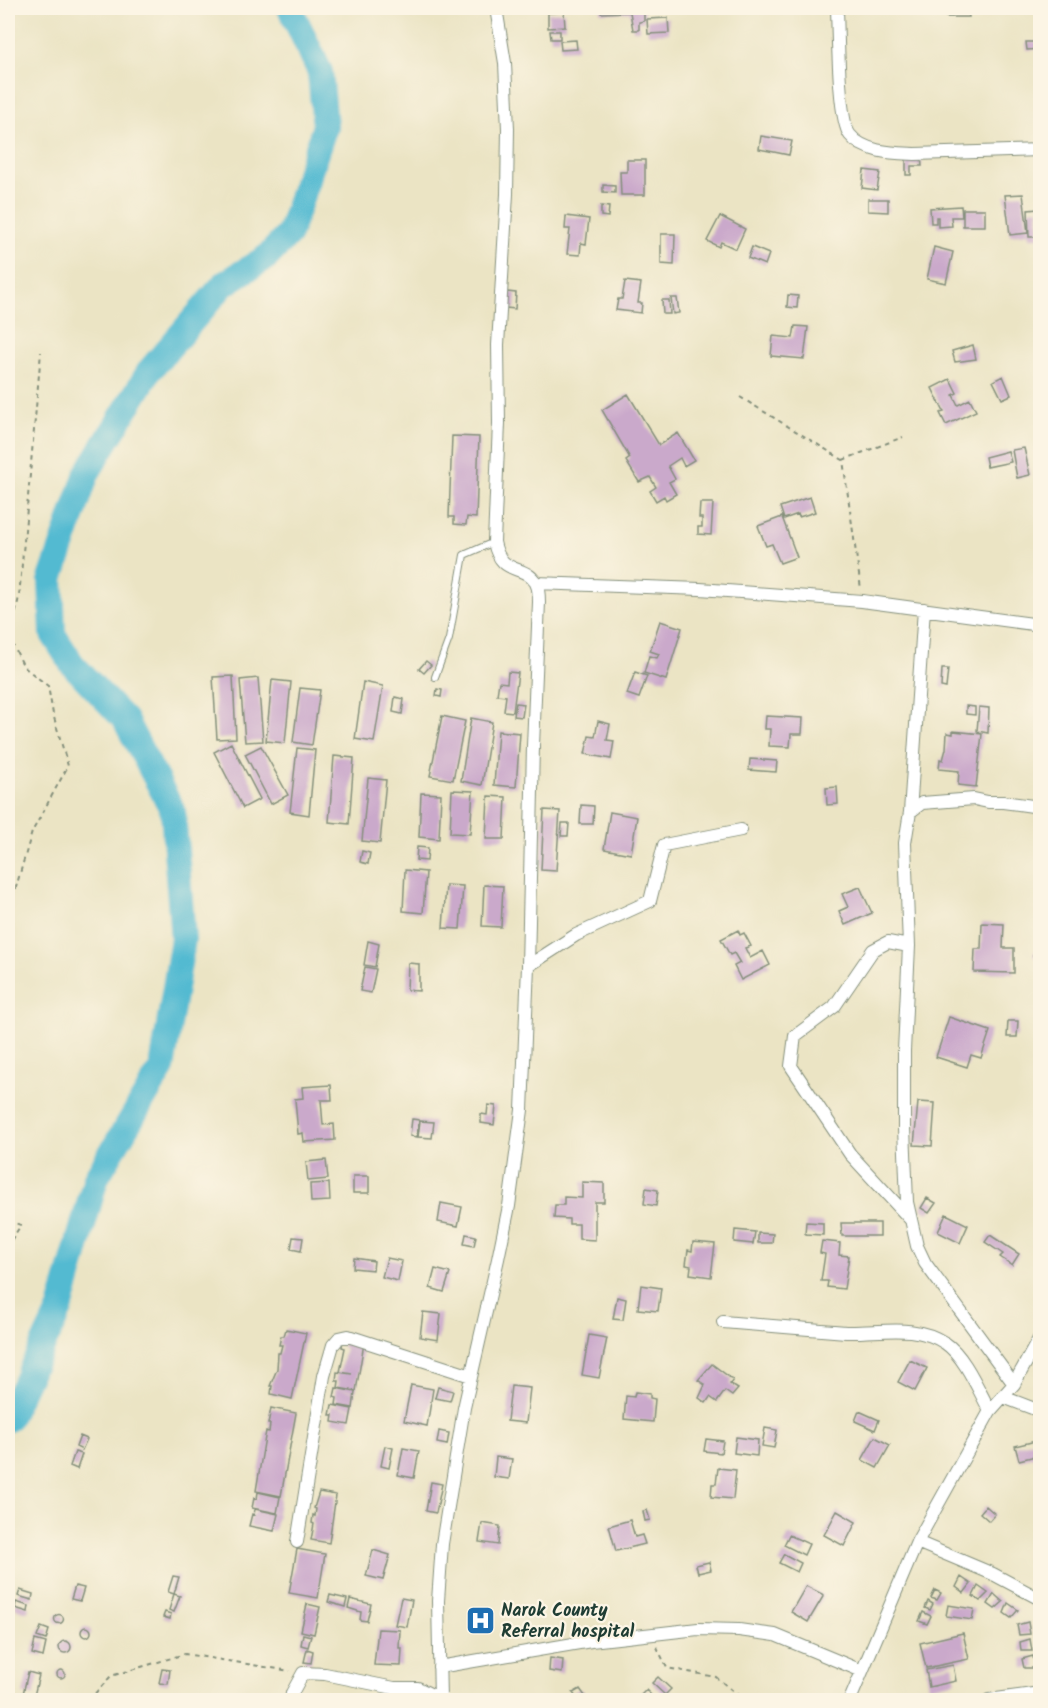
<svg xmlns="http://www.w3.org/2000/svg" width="1048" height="1708" viewBox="0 0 1048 1708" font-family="Kalam,sans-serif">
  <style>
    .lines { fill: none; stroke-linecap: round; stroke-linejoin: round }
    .river { stroke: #53bad1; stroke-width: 26 }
    .building { fill: #caa9cb }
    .lane-casing { stroke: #85907c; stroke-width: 8 }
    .street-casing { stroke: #85907c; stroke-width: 14 }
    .path { stroke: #85907c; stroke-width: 2; stroke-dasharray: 4.5 4.5; stroke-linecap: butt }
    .lane { stroke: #fff; stroke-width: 6 }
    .street { stroke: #fff; stroke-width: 12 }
    .labels { text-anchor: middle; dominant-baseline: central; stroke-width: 4.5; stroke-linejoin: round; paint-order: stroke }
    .poi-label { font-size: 18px; font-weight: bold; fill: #1f3d34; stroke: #fcf5e5; text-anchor: start }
  </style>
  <rect width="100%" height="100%" fill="#fcf5e5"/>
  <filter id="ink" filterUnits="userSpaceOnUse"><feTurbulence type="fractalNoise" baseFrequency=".0167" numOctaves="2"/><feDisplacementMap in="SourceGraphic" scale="12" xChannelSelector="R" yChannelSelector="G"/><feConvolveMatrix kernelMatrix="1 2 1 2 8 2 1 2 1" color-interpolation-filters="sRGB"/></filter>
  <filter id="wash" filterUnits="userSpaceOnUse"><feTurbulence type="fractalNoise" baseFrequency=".008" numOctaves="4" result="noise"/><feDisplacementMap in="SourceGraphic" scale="24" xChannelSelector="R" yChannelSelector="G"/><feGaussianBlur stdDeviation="1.35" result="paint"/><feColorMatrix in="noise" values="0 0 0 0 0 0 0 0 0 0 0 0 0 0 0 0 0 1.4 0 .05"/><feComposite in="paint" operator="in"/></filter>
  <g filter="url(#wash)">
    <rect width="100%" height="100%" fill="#ebe4c4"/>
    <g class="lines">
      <!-- river -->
      <path class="river" d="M8,1419l52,-110 36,-131 66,-110 21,-129 -10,-128 -48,-91 -53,-56 -19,-30 -2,-55 36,-106 63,-103 74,-86 43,-27 22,-23 36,-108 -5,-54 -30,-64"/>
    </g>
    <g id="blocks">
      <!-- building -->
      <path class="building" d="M601,8h43v13l-5,1v8h-6l-3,-18 -29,1z
        M946,8h22l1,9h-23z
        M991,8h11l-1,4 -10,-1z
        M564,12l1,15 -17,1v-15z
        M668,18l1,15 -21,1 -1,-15z
        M550,31h10v8h-9z
        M576,40l1,9 -16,1 -1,-9z
        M1026,42h14v7l-13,1z
        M761,136l31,5 -3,14 -30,-6z
        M906,156h15l1,10h-11v9h-5z
        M627,160h18v35h-24l-1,-23h7z
        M864,170l16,2 -3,18 -15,-2z
        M603,185l12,1v7l-12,-1z
        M1023,194l5,39 -18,2 -5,-40z
        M868,199h20v13l-20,-1z
        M601,206l8,1 -1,10 -7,-1z
        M961,206l1,11h-11l1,9 -14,1v-10h-2v6h-5l-1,-15z
        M963,209h22v17h-22z
        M1038,209l1,28h-10l-1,-27z
        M566,216l23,3 -3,25 -5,-1 -1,12 -13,-1 3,-25h-5z
        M720,216l25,13 -9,20 -15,-7 -2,5 -12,-6z
        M661,234h14l-1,31 -13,-1z
        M752,247l17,7 -4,11 -17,-7z
        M934,247l19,5 -7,31 -19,-4z
        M625,281l16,2 -3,20h4l-1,10 -25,-3 2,-11h4z
        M507,292l9,1 -1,16 -9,-1z
        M788,295l10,1 -1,12 -10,-1z
        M671,298h6l2,15 -6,1z
        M662,300h7l1,14h-7z
        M795,326l13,1 -4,32 -33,-3 2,-20 20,2z
        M973,345l3,14 -21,3 -3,-11z
        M1003,376l8,19 -9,4 -9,-18z
        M950,379l7,14 -4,2 5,10 12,-6 6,12 -30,14 -6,-12 4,-1 -12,-24z
        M628,394l31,51 19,-12 16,27 -10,6 -4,-8 -12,8 7,13 -6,3 7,12 -10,6 -2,-4 -8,5 -6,-10 6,-4 -6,-10 -11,5 -13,-21 4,-3 -28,-48z
        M452,436l27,1 -3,81 -9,-1 -1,8 -12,-1v-7h-5z
        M1024,448l6,27 -13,3 -5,-28z
        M1008,451l3,11 -24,5 -2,-10z
        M810,497l5,15 -16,5 -1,-3 -14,5 -4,-12z
        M700,503h13l-2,32 -13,-1v-7h4v-9h-3z
        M782,517l15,40 -17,6 -8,-19 -6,2 -8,-20z
        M660,621l22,7 -16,52 -22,-7 5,-17 8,2 2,-4 -9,-3z
        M1035,638h5v12l-6,-1z
        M426,661l5,4 -7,8 -5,-4z
        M942,669h6l-2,19 -5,-1z
        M508,672l10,1 -5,39 -9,-1 2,-15 -9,-1 2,-13 8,1z
        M635,672l12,4 -8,22 -12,-4z
        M233,676l3,62 -19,1 -4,-62z
        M258,678l5,63 -18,1 -5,-62z
        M272,680l19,2 -6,61 -19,-2z
        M363,682l20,4 -9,56 -19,-3z
        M300,688l20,2 -8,55 -19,-3z
        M437,689l5,1 -1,7 -5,-1z
        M395,697l9,2 -2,15 -9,-2z
        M516,703l8,1 -2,13 -8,-1z
        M966,706l9,1v8l-9,-1z
        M979,707l10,1 -1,25 -11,-2z
        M442,716l23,5 -12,59 -23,-4z
        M766,716l37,2 -1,16h-11l-1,13 -21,-1 1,-17h-5z
        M471,718l21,4 -10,63 -21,-4z
        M598,721l12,3 -3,16 7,1 -3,18 -26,-5 4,-18 6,1z
        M498,731l22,2 -4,54 -22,-2z
        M953,731l29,3 -6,53 -18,-2 1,-14 -20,-2 1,-10 3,1 3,-11 1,-16 6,1z
        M231,743l29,56 -17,9 -29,-56z
        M261,746l27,49 -17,9 -26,-50z
        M297,748l18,2 -6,65 -19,-3z
        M334,756l20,2 -5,66 -20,-2z
        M750,759l27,2 -1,11 -27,-2z
        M368,778l18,2 -6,63 -18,-2z
        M837,787l1,17 -11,1 -1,-17z
        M452,790l21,1 -3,43 -20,-1z
        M421,793l20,1 -2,45 -20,-2z
        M488,796l18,1 -2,42h-18z
        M581,805l13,1 -1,18h-13z
        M544,810l16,1 -4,60 -15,-1z
        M610,812l27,5 -6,37 -27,-5z
        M562,823h7l-1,13h-7z
        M417,847l11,1 -1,13 -11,-1z
        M362,851l8,2 -2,11 -8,-2z
        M405,870l21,2 -3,41 -20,-2z
        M446,885l17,1 -3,43 -17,-1z
        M484,885l19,1 -2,41 -19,-1z
        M860,887l12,26 -27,12 -6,-14 9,-4 -6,-13z
        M982,923l22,1 -1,24h11v25l-40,-1 1,-23h6z
        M738,930l2,5 4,-2 7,13 -6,2 5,10 13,-7 7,14 -29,15 -7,-14 6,-3 -6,-10 -4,2 -9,-16z
        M368,941l11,3 -4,23 -11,-2z
        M1040,944v17l-7,-6z
        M408,963l11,1v27l-12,-1z
        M365,967l11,2 -5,24 -11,-2z
        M949,1017l41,14 -9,27 -10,-3 -4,12 -31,-10z
        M1008,1021h10l-1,16h-10z
        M331,1085l1,15h-11l2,25 11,-1 1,16 -31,2 -1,-9 -5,1 -3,-35 8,-1 -1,-11z
        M918,1102l17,1 -3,43 -18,-1z
        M488,1105l8,1 -2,19 -13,-2v-9l6,1z
        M412,1119l7,1 -2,17 -7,-1z
        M420,1121l14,1 -2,16 -14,-1z
        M326,1160l2,19 -20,2 -2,-19z
        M353,1176h16v17h-16z
        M582,1182l22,1v19h-9v38l-16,-1v-15h-10v-5l-15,-1 1,-13h9v-8l18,1z
        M329,1183l1,18 -19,1 -1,-18z
        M646,1188l12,2 -2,16 -12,-2z
        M927,1198l9,5 -7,10 -8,-5z
        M441,1203l21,4 -4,19 -20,-4z
        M946,1214l22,11 -8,18 -22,-11z
        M806,1222l17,1v12l-18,-1z
        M841,1223h39v13h-38z
        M735,1230l20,2 -2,12 -19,-2z
        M758,1233l15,1 -1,9h-14z
        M466,1234l10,2 -2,10 -10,-2z
        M990,1235l29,19 -7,11 -12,-8 3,-3 -18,-12z
        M293,1237l10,1 -2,13 -10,-2z
        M822,1241l18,2 -1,12 10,1 -5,33 -17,-2 1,-6h-7l4,-27 -5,-1z
        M693,1242l22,2 -4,33 -21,-3 1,-8 -5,-1 2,-15 4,1z
        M354,1258l20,3 -1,9 -20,-2z
        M387,1258l15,3 -4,20 -16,-4z
        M435,1269l15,4 -6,19 -14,-4z
        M641,1285l20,3 -3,23 -20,-2z
        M617,1297l9,2 -3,21 -10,-1z
        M423,1312l18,2 -3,26 -18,-3z
        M286,1329l20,4 -14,66 -21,-5 1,-8h-2l7,-17 1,-16h2l2,-8h-3l2,-9h3z
        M589,1335l18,3 -8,40 -17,-3z
        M343,1339l21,4 -8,48 -18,-3 1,-7h-3l1,-9 15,2 -12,-2 5,-24 -3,-1z
        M910,1360l17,8 -12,23 -17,-9z
        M712,1364l21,16 -3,4 8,5 -6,7 -7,-5 -8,11 -7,-5 -4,6 -7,-5 6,-13 -7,-5z
        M411,1385l22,4 -6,37 -23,-5z
        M511,1386l19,2 -4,35 -19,-2z
        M438,1387l15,4 -3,10 -15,-3z
        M336,1388l19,4 -2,16 -17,-3 1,-7 -3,-1z
        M635,1392l15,2v4l5,1 -2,23 -29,-3 2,-23 8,1z
        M332,1405l20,4 -3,16 -17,-3 1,-7h-3z
        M271,1408l25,5 -15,83 -25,-5 10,-60 3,1 1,-8h-2z
        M859,1411l20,9 -4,10 -20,-9z
        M765,1428l12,2 -3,18 -12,-2z
        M439,1431l10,2 -2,12 -10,-2z
        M80,1436l7,3 -5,11 -6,-3z
        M736,1437l22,3 -1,16 -23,-3z
        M875,1437l15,8 -13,23 -15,-8z
        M706,1439l17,2 -2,12 -17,-2z
        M1040,1440v15l-21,5 -4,-14z
        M385,1446l8,2 -4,20 -8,-2z
        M403,1448l16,3 -5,27 -16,-3z
        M75,1452l7,2 -5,15 -7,-3z
        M496,1457l16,2 -3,20 -15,-2z
        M718,1468l18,2 -3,29 -22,-2 1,-13h4z
        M431,1482l11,2 -6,29 -10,-2z
        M258,1492l22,5 -3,16 -25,-5 2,-10 3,1z
        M319,1492l17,3 -7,48 -18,-3 3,-16 -2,-1 1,-8 2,1 1,-7 -2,-1z
        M986,1506l9,8 -6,7 -9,-8z
        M255,1509l23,5 -4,17 -25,-5 3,-12 2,1z
        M647,1510l3,10 -5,1 -2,-10z
        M837,1511l19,11 -12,24 -20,-11z
        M630,1520l5,17 7,-2 3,9 -29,7 -7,-25z
        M482,1523l18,3 -2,19 -19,-3z
        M789,1535l20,9 -5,11 -20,-10z
        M297,1549l28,5 -7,44 -29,-5z
        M373,1550l17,5 -7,25 -17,-4z
        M784,1554l17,9 -4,9 -18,-9z
        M709,1562l2,8 -13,3 -2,-8z
        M173,1576l6,1 -5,17 -6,-2z
        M961,1577l10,7 -7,9 -8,-6z
        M75,1586l9,2 -4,13 -9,-2z
        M806,1586l18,9 -16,27 -17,-10z
        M978,1586l10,7 -8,8 -7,-5z
        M20,1590l13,4 -1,6 -14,-4z
        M935,1590l6,3 -4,7 -6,-2z
        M174,1594l6,2 -6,16 -5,-2z
        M994,1594l9,8 -8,7 -7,-5z
        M330,1595l17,4 -2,8 -17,-5z
        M401,1598l11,2 -5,27 -12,-2z
        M350,1599l21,5 -4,17 -7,-1 1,-8 -13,-4z
        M928,1601l5,3 -3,6 -5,-2z
        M16,1602l13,4 -1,6 -13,-4z
        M1008,1603l10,7 -7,8 -7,-5z
        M307,1604l13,3 -6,27 -13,-3z
        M948,1605l26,4 -2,11 -26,-4z
        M165,1612l6,2 -1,5 -7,-2z
        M475,1612l11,1 -2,16 -10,-1z
        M923,1612l8,4 -4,8 -8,-3z
        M54.5 1619a4.5 4.5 0 1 1 9 0a4.5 4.5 0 1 1-9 0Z
        M1028,1622l2,12 -11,1 -2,-10z
        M81 1632a5 5 0 1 1 10 0a5 5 0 1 1-10 0Z
        M41,1627l8,3 -3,10 -9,-3z
        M378,1629l22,1 -1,18h3l-1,18 -27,-1z
        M963,1633l6,26 -43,9 -6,-25z
        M303,1634l8,2 -3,11 -7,-2z
        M1030,1639l2,12h-11l-1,-9z
        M35,1640l11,3 -3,14 -11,-3z
        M59 1647a6 6 0 1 1 12 0a6 6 0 1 1-12 0Z
        M307,1649l6,2 -2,12 -7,-1z
        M1033,1656l2,12h-11l-2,-9z
        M550,1658l13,2 -1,13 -13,-2z
        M953,1665l3,16 -27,6 -3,-17z
        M162,1669l8,1 -2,14 -9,-1z
        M57 1674a4 4 0 1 1 8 0a4 4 0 1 1-8 0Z
        M28,1672l11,3 -5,21 -11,-2z
        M658,1677l13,12 -6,6 -13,-12z
        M580,1689l8,11h-10l-5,-7z
        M646,1690l10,10h-20z
        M336,1695l27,4v1h-28z
        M723,1695l13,5h-15z"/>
    </g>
  </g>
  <g filter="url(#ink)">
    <use href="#blocks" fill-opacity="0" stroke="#85907c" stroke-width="1.5"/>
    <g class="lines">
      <defs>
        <path id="lane" d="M435,677l14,-38 15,-84 30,-13"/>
        <path id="street" d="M837,8c1,23 1,113 13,127 14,18 45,18 65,19l125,-4
          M536,583l164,6 162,12 178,24
          M910,812l14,-203
          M909,946l-21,-4 -15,8 -39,57 -39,29 -4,30 59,88 60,65
          M528,966l48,-31 74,-34 14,-56 77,-15
          M723,1322c41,3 82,7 123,10 34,1 69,-9 99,11 19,12 34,48 45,68
          M1014,1384l-89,-121 -8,-17 -10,-44 -3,-74v-77l5,-105 -4,-103 5,-31 12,-9 52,-4 14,3h15l37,5
          M1003,1397l37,14
          M297,1542l27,-166 9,-31 6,-7 9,-2 123,40
          M917,1542l76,32 47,25
          M439,1667l152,-26 107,-12 41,1 36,5 87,36
          M291,1700l1,-7 11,-20 22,1 69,14h24l22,11
          M440,1700l-2,-99 4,-57 22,-136 34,-149 11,-53 13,-96 6,-144 5,-220 6,-144c0,-6 0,-13 -3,-19 -12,-20 -35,-6 -42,-41l5,-119 -1,-78 9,-151 1,-65 -3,-66 -9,-55
          M850,1700l67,-158 73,-131 24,-27 26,-47
          M989,1700l51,-7"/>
      </defs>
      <!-- lane casing -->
      <use href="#lane" class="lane-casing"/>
      <!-- street casing -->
      <use href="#street" class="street-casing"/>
      <!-- path -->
      <path class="path" d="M740,397l103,63 18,129
        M843,460l60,-23
        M8,915l24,-83 36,-66 -15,-52 -5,-28 -24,-19 -14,-28 9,-42 22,-245
        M8,1221l13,4 -13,20
        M657,1647l10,21 49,9 22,18
        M89,1700l22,-24 74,-22 105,17"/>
      <!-- lane -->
      <use href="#lane" class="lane"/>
      <!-- street -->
      <use href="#street" class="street"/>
    </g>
  </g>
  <!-- icons -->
  <defs>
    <symbol id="hospital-square" viewBox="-11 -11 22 22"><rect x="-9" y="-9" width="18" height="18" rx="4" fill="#1f6fb2" stroke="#fcf5e5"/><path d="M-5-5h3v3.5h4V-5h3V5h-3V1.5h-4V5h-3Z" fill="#fff"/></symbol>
  </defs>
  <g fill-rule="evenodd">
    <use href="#hospital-square" x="464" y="1604" width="33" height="33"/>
  </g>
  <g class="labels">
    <!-- poi labels -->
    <g class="poi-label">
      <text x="501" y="1611">Narok County<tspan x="501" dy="21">Referral hospital</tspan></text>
    </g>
  </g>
  <!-- margin -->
  <rect width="1048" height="1708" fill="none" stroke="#fcf5e5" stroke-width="30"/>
</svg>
